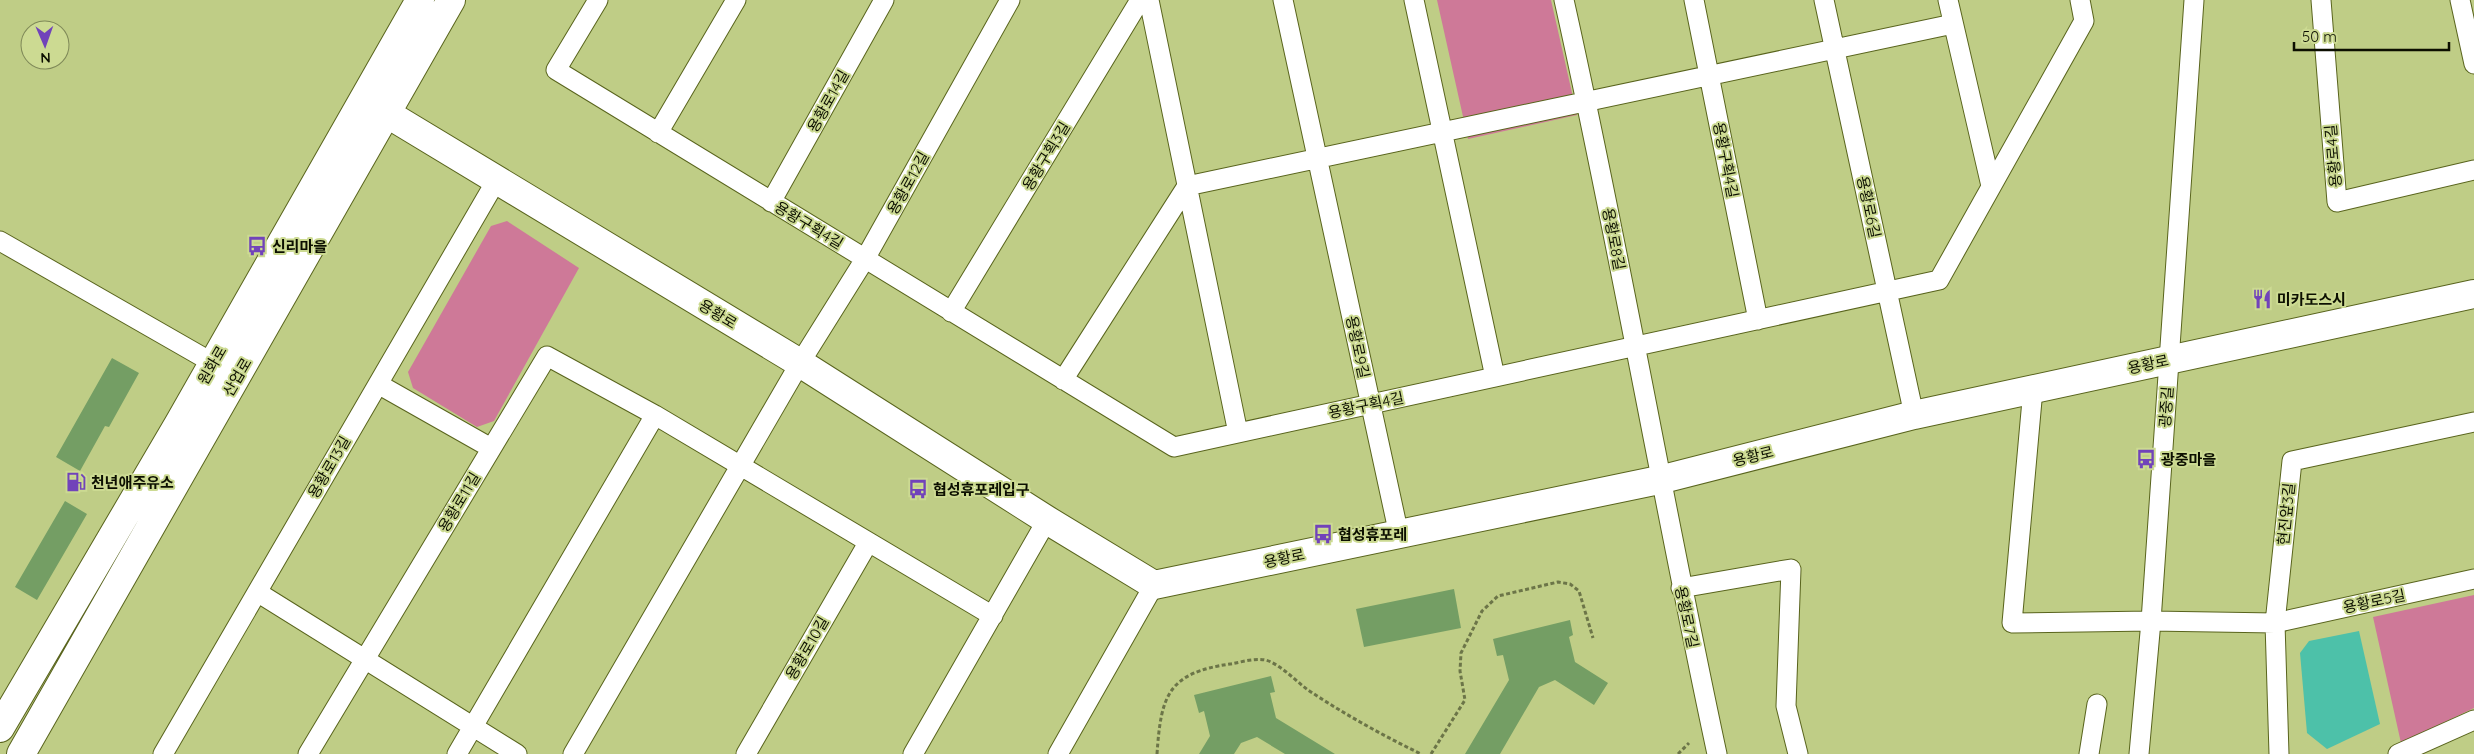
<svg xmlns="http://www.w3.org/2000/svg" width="2474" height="754" viewBox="0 0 2474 754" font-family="Quicksand,'Noto Sans KR',sans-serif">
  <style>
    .green { fill: #ce7998 }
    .water { fill: #4dc1a9 }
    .building { fill: #749e64 }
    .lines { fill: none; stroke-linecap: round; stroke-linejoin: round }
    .street-casing { stroke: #59641d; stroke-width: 21 }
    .secondary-casing { stroke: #59641d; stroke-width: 30 }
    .path { stroke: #6c7548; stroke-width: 3; stroke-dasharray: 4 2.5; stroke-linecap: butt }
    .street { stroke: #fff; stroke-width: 19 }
    .secondary { stroke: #fff; stroke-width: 28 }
    .labels { text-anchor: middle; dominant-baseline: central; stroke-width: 4; stroke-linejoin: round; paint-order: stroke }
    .street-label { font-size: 15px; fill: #0c0f00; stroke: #ccda92 }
    .poi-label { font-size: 15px; font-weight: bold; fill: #0c0f00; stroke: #ccda92; text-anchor: start }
  </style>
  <rect width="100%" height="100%" fill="#bfcd86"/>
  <!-- green -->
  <path class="green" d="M1437,0h114l26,115 -109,24z
    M507,221l72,47 -85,153 -17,6 -64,-39 -5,-16 83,-146z
    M2474,595v113l-73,35 -28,-126z"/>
  <!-- water -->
  <path class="water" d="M2359,631l21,93 -53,25 -20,-16 -7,-80 9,-12z"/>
  <!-- building -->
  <path class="building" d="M112,358l27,15 -30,54 -4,-1 -25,45 -24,-14z
    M65,501l22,13 -50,86 -22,-13z
    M1454,589l7,39 -97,19 -8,-38z
    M1570,620l3,15 -4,2 6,25 33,21 -14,22 -39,-25 -16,7 -39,67h-35l44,-74 -6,-25 -6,1 -4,-17z
    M1271,676l4,16 -5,1 6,25 59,36h-50l-28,-17 -16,6 -7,11h-35l11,-18 -6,-25 -5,2 -5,-18z"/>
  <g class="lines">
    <defs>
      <path id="street" d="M598,0l-42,70 618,377 765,-167 145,-259 -4,-21
        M1149,0l89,433
        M1283,0l116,535
        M1414,0l81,377
        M1564,0c56,250 99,503 153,754
        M1694,0l64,320
        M1824,0l90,415
        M1948,0l43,186
        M2321,0l16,202 137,-32
        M2460,0l14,64
        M658,133l78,-133
        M771,202l113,-202
        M0,241l213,122
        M951,312l189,-312
        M1063,380l124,-194 766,-162
        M378,384l113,64
        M2033,389l-21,234 139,-2 124,2 199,-44
        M1681,588l110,-19 -5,137 12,48
        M257,592l260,162
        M163,754l333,-573
        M308,754l239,-398 108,59 338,201
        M457,754l198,-339
        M573,754l227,-391 65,-104 145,-259
        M746,754l122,-211
        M913,754l134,-234
        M1058,754l96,-169
        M2089,754l8,-50
        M2139,754l12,-133 43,-621
        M2279,754l-4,-131 17,-162 182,-39
        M2398,754l76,-34"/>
      <path id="secondary" d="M386,113l414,250 247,157 107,65 505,-105 255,-65 560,-121
        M0,728l179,-305 241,-423
        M21,754l430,-754"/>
    </defs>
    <!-- street casing -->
    <use href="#street" class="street-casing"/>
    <!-- secondary casing -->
    <use href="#secondary" class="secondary-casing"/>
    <!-- path -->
    <path class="path" d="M1157,754c4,-59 11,-81 73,-90 13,-2 29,-8 41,-2 14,7 25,19 37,28 36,24 74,45 113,64
      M1431,754l34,-54 -5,-29 1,-18 21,-42 16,-15 60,-14 12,2 9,7 14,47
      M1678,754l11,-11"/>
    <!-- street -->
    <use href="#street" class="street"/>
    <!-- secondary -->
    <use href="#secondary" class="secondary"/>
  </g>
  <!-- icons -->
  <defs>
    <symbol id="bus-bare" viewBox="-9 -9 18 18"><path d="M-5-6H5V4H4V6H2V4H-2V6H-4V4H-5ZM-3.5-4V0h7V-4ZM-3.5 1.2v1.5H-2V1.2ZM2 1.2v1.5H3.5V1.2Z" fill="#7143ba" stroke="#ccda92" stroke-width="2.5" paint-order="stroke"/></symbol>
    <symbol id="restaurant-bare" viewBox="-9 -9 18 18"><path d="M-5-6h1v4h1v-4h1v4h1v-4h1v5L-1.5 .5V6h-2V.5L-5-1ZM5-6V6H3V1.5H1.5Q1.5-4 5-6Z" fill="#7143ba" stroke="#ccda92" stroke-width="2.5" paint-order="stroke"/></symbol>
    <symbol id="fuel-bare" viewBox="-9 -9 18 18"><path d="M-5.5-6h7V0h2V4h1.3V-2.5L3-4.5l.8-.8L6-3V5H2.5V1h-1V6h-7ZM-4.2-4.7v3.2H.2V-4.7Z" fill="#7143ba" stroke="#ccda92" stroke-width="2.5" paint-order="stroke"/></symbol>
  </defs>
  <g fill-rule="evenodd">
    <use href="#bus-bare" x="243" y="232" width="28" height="28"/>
    <use href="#restaurant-bare" x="2248" y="285" width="28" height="28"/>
    <use href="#bus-bare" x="2132" y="445" width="28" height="28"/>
    <use href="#fuel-bare" x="62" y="468" width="28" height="28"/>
    <use href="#bus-bare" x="904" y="475" width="28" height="28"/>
    <use href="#bus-bare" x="1309" y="520" width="28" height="28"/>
  </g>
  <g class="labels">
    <!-- street labels -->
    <g class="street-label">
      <text transform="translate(828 101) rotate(-61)">용황로14길</text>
      <text transform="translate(1046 156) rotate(-59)">용황구획3길</text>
      <text transform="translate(2333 156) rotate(-95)">용황로4길</text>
      <text transform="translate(1726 160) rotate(79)">용황구획4길</text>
      <text transform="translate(908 183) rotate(-61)">용황로12길</text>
      <text transform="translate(1869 207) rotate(78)">용황로6길</text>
      <text transform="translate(809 225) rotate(31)">용황구획4길</text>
      <text transform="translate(1614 239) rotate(79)">용황로8길</text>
      <text transform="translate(718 314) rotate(31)">용황로</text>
      <text transform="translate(1358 347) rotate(78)">용황로9길</text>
      <text transform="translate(2148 364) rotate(-12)">용황로</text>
      <text transform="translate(212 365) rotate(-60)">원화로</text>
      <text transform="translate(237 377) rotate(-60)">산업로</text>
      <text transform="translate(1366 405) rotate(-12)">용황구획4길</text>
      <text transform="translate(2166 407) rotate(-86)">광중길</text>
      <text transform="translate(1753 456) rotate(-14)">용황로</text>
      <text transform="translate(329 467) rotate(-60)">용황로13길</text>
      <text transform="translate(459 502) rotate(-59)">용황로11길</text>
      <text transform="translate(2286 514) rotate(-84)">현진앞3길</text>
      <text transform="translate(1284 558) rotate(-12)">용황로</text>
      <text transform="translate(2374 601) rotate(-12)">용황로5길</text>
      <text transform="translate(1687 617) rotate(78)">용황로7길</text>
      <text transform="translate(807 648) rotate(-60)">용황로10길</text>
    </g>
    <!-- poi labels -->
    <g class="poi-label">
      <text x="272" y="246">신리마을</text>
      <text x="2277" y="299">미카도스시</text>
      <text x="2161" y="459">광중마을</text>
      <text x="91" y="482">천년애주유소</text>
      <text x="933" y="489">협성휴포레입구</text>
      <text x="1338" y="534">협성휴포레</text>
    </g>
  </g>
  <!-- north arrow -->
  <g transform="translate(45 45) rotate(178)"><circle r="24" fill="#ccda92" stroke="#7f8958"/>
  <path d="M0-4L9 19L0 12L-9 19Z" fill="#7143ba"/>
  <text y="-8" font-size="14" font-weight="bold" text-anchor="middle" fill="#0c0f00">N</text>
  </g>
  <!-- scale -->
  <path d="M2294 42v8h155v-8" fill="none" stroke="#0c0f00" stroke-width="2.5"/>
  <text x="2302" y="42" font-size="15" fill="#0c0f00" stroke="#ccda92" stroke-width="4" paint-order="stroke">50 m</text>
</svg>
